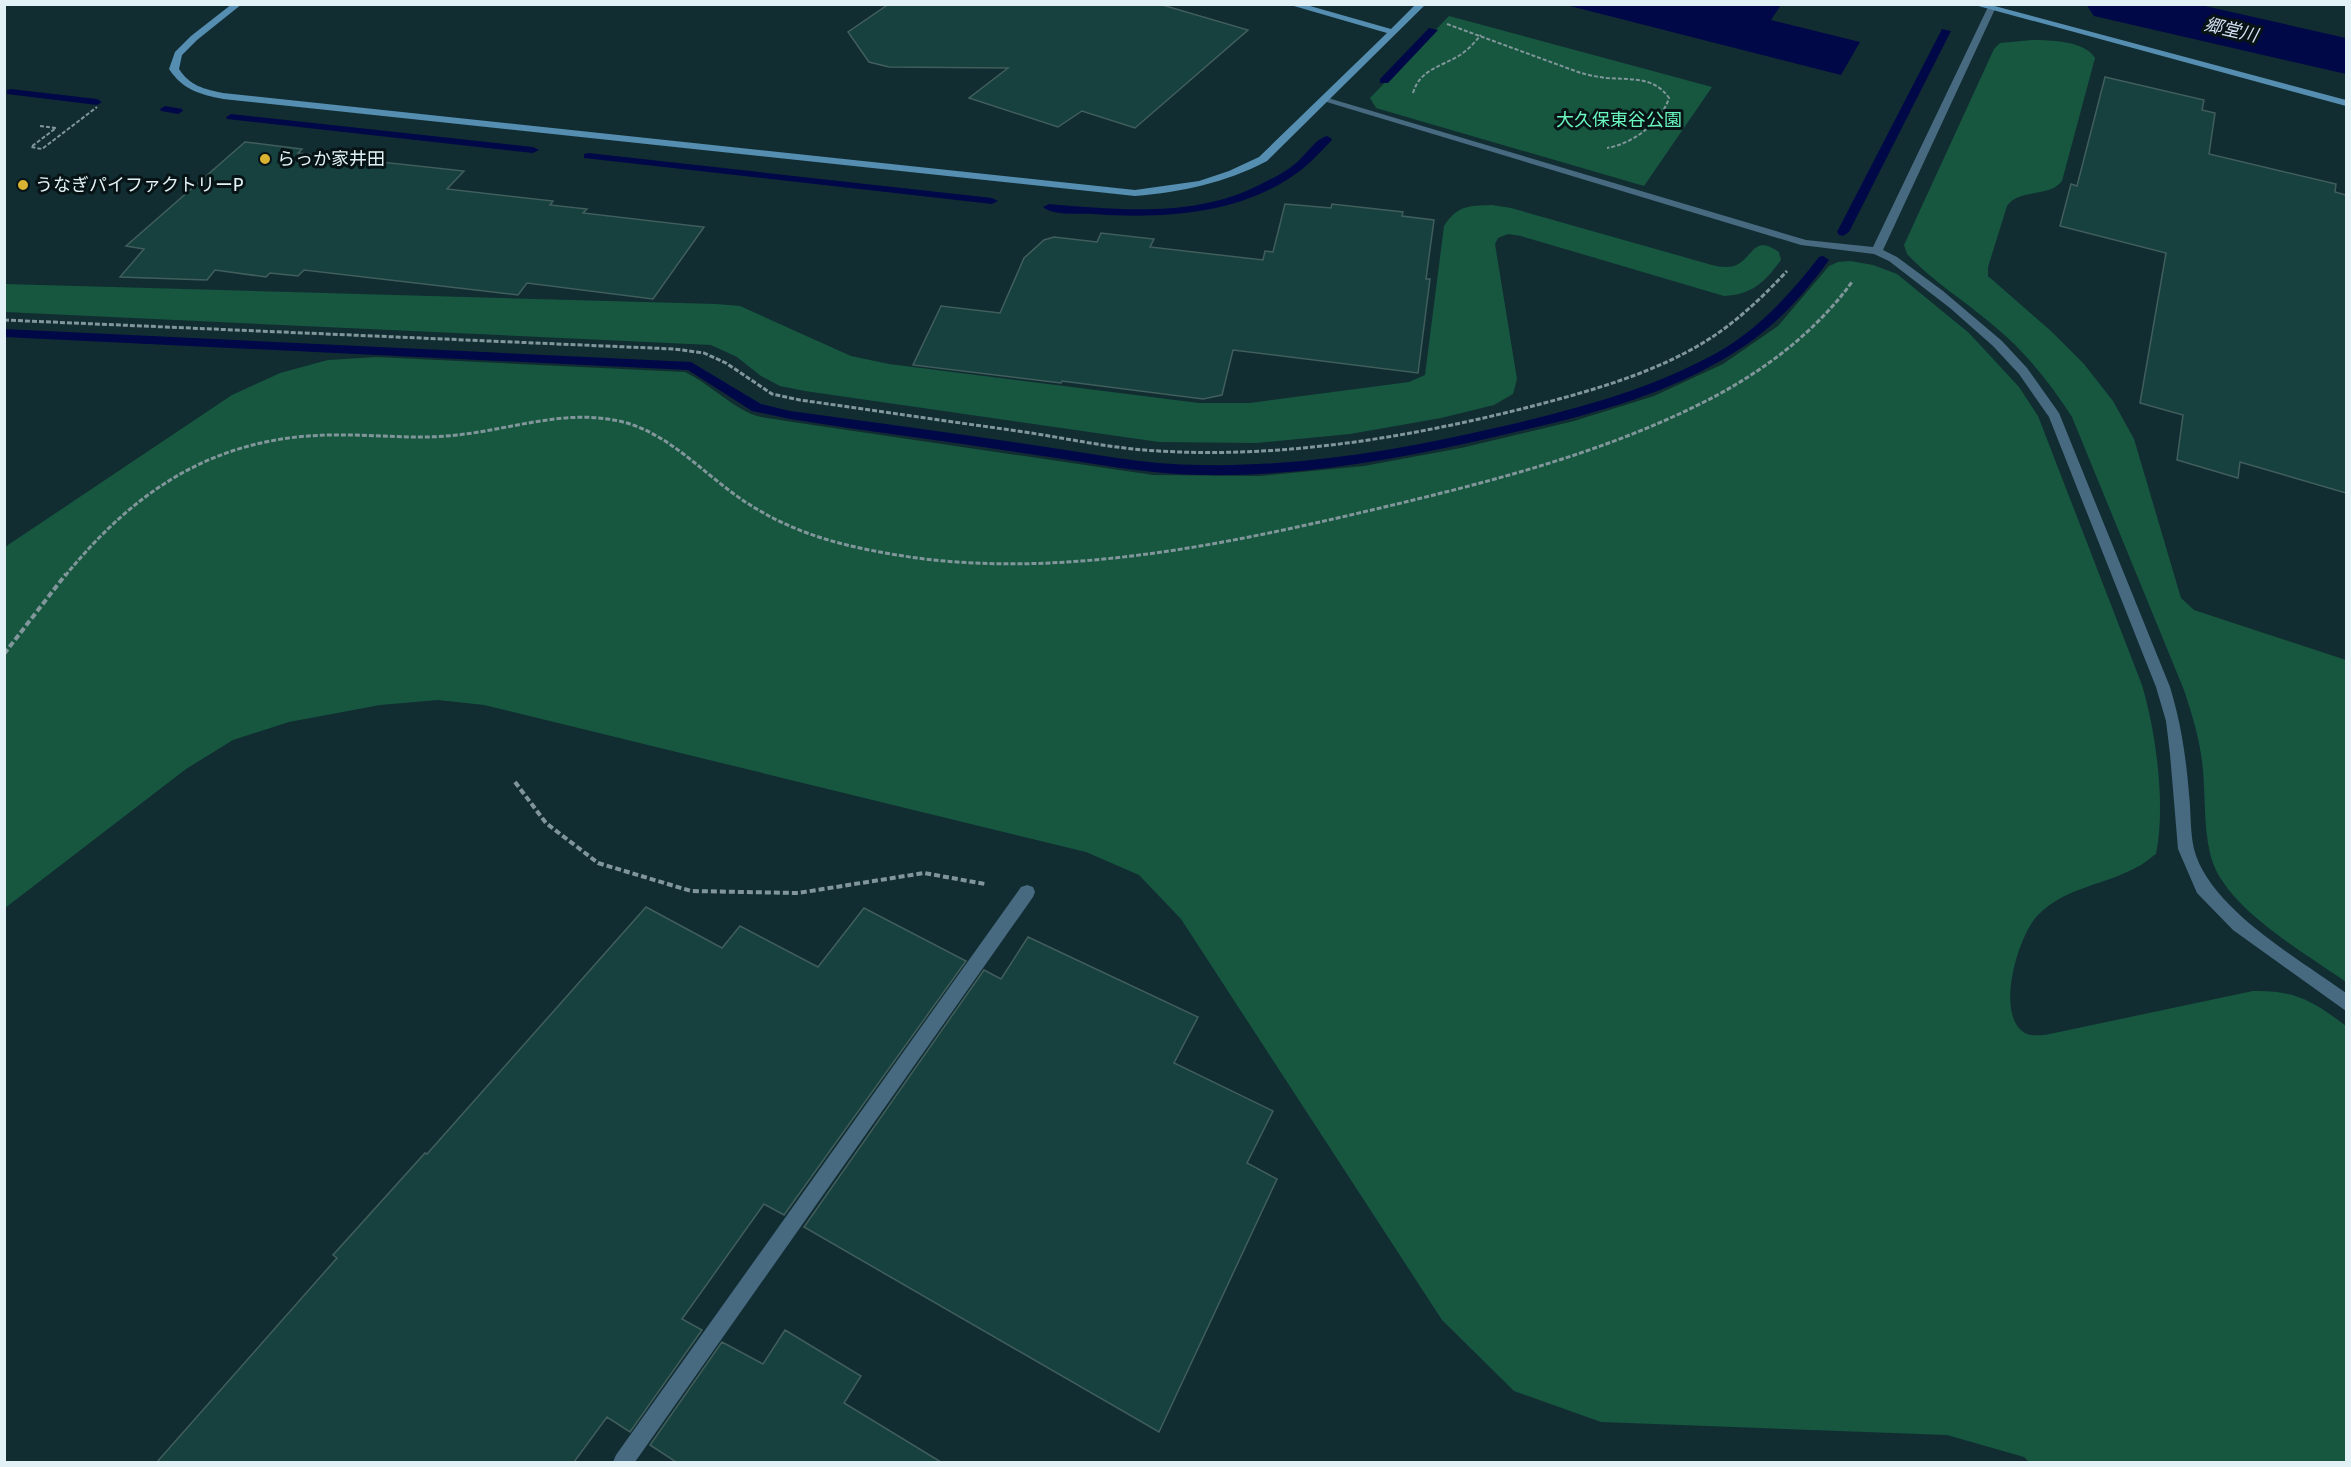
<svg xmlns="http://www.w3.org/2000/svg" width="2351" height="1467" viewBox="0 0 2351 1467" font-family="Cabin,'Noto Sans JP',sans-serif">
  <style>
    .green { fill: #17573f }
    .water { fill: #000848 }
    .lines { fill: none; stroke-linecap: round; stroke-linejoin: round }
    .stream { fill: #000848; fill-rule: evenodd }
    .river { fill: #000848; fill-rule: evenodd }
    .building { fill: #17413e; stroke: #415e5c; stroke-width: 1.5 }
    .path-far2 { stroke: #80969a; stroke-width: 2; stroke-dasharray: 4 2; stroke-linecap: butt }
    .path-far1 { stroke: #80969a; stroke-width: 3; stroke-dasharray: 5 2; stroke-linecap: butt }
    .path { stroke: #80969a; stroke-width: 4; stroke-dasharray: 6 3; stroke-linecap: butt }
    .street { fill: #486a80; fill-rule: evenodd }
    .secondary { fill: #568eb1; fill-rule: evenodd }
    .poi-dot { fill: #dab333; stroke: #081316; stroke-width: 2 }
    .labels { text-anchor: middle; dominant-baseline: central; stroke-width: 6; stroke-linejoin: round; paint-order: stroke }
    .far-water-label { font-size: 18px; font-style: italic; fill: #d0dbee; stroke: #081316 }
    .far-park-label { font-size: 18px; fill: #6af8c0; stroke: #081316 }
    .far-poi-label { font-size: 18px; fill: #e1f1f5; stroke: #081316; text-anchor: start }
  </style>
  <rect width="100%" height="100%" fill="#112d32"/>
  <!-- green -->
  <path class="green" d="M1449,16l263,71 -68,99 -268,-78 -6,-10z
    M2032,40c18,0 53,1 63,18l-33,123c-13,17 -43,7 -55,25l-19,61v9l63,55 33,33 29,37 21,38 47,159 13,12 152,50v322c-42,-30 -125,-76 -136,-129 -7,-30 -4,-62 -8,-92 -3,-24 -10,-47 -18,-71l-112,-273c-22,-34 -47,-66 -79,-92 -28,-24 -61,-44 -86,-71l-3,-9 90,-196 6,-6z
    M1492,205l19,3 201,57c9,2 19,4 28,-2 15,-11 15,-27 39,-11l2,8c-16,22 -29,35 -57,36l-203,-60 -13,-2 -10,4 -3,6 22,135 -4,15 -19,11 -53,13 -91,16 -94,9 -97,-1 -354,-51 -25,-5 -19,-10 -24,-19 -26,-12 -706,-33v-28l711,20 24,2 111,50 38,8 310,39h51l159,-21 16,-7 19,-149c14,-21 24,-20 48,-21z
    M1850,261l23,4 24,9 72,59 50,54 19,29 104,269c14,47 24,121 14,169 -6,4 -12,10 -19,13 -32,18 -71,20 -98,47 -21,19 -46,105 -12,120 5,2 13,1 18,1l208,-44c42,-1 60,10 93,35v436h-317l-5,-5 -77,-22 -346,-13 -87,-31 -72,-71 -261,-401 -42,-44 -53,-23 -602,-147 -46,-5 -58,5 -91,17 -56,18 -47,29 -181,139v-361l227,-152 48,-22 48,-13 49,-3 308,15c23,11 41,30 64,41 11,5 25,6 37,8l367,54 107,1 104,-10 97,-18 113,-27 80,-25 69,-32 55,-38 51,-60 9,-4z"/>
  <!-- water -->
  <path class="water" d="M1566,5h215l-10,15 89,22 -19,33z"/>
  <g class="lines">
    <!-- stream -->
    <path class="stream" d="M1429,28l9,2 -50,53h-8v-4z
      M1942,29l9,2 -102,201 -6,4 -4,-1 -2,-3z
      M11,89l86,10 5,3 -5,3 -90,-11v-4z
      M165,106l17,3 1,2 -5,3 -17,-3 -1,-2z
      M231,114l302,33 6,3 -6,3 -306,-34 -1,-2z
      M1327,136l5,3 -1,2c-11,11 -21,23 -34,32 -58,42 -136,46 -204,41 -14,-1 -40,2 -50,-7l6,-3c69,6 148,14 212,-20 12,-6 25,-12 35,-21 10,-8 19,-24 31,-27z
      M588,153l404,45 6,3 -6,3 -408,-46v-4z
      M1823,256l6,4c-26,36 -56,69 -94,92 -69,44 -150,64 -228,82 -100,24 -203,43 -306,41 -56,-1 -110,-12 -165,-20 -82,-13 -164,-23 -246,-36l-38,-8 -64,-41 -684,-33v-8l687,33 70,42 29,7c81,11 162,22 243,34 57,8 111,20 168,20 103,2 204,-16 303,-39 76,-18 153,-38 221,-78 37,-23 67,-56 94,-91z"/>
    <!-- river -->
    <path class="river" d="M2086,4h110l150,34v36l-252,-58z"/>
  </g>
  <!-- building -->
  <path class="building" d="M889,4h270l89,26 -113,98 -53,-17 -24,16 -89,-29 39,-30 -119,-1 -20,-5 -21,-30z
    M2105,77l99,23 -2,10 13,3 -6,41 127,30 -1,8 11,3v298l-106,-31 -2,16 -61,-18 6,-45 -43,-12 26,-150 -106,-27 11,-42 6,2z
    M245,142l57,7 -4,4 166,18 -17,18 106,12 -3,4 37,4 -4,4 121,14 -51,72 -126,-16 -9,12 -214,-25 -6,6 -28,-3 -4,4 -51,-7 -8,10 -87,-3 24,-28 -18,-3z
    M1285,204l46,4 1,-4 71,8 -1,4 32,4 -8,59h4l-12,94 -185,-23 -11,45 -19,4 -141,-18 -1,2 -148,-18 28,-59 59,7 24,-55 20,-18 10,-3 43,5 4,-9 53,6 -4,8 113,13 2,-9 8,1z
    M646,907l76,41 18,-22 78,41 46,-59 102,53 -182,254 -20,-11 -82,115 20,11 -72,102 -23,-15 -33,45h-417l180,-204 -4,-3 92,-102 2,1z
    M1028,937l170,80 -24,46 99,48 -26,52 30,16 -118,253 -355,-205 180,-257 17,9z
    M785,1330l76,46 -17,27 97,59h-265l-26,-17 72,-103 41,22z"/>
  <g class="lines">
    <!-- path-far2 -->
    <path class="path-far2" d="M1447,24l131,48c9,3 19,5 29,6 24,2 47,-2 62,20 -8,25 -37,46 -62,50
      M1413,93c7,-24 28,-26 47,-38 8,-5 15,-13 21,-20
      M40,126l16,2 -25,19 11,2 55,-42"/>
    <!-- path-far1 -->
    <path class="path-far1" d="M4,320l670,29 30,4 22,10 46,31 28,6c77,11 154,22 231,33 38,6 76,14 113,17 128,10 258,-11 381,-42 58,-15 118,-31 171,-61 35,-20 63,-46 91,-76
      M65,576c71,-87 150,-139 265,-141 43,-1 85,5 127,0 58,-6 115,-29 173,-11 40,13 71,46 104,70 51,37 102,51 163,61 163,27 341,-13 500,-51 104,-25 209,-53 305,-101 58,-29 112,-69 150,-121"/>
    <!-- path -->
    <path class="path" d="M4,654l62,-80
      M515,782l31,41 52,40 93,28 107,2 126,-20 61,11"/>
    <!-- street -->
    <path class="street" d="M1991,6l4,3 -112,241 14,7 46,34 59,50 25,27 32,45 111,274c11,36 16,70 19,107 2,18 1,38 5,55 15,59 105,110 152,144v18l-113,-81 -36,-37 -19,-44 -8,-95 -4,-33 -10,-34 -107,-270 -30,-43 -26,-28 -43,-38 -61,-47 -15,-7 -73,-9 -481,-145 8,-2 478,142 67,7 114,-238z
      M1027,885l6,2 2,5 -2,5 -398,565h-22l3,-7 405,-568z"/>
    <!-- secondary -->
    <path class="secondary" d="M232,4h10l-45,36 -15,15 -3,14c11,17 25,20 44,24l912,97 64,-9 30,-10 30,-14 128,-124 -100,-29h16l88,25 25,-25h10l-159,157c-42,22 -85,31 -132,35l-912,-97c-24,-5 -40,-9 -54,-30l6,-17 16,-16z
      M1971,4h16l359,96v6z"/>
  </g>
  <!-- markers -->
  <g class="poi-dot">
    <circle cx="265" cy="159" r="6"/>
    <circle cx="23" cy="185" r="6"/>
  </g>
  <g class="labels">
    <!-- far-water labels -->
    <g class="far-water-label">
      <text transform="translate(2231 30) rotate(13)">郷堂川</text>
    </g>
    <!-- far-park labels -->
    <g class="far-park-label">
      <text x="1619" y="120">大久保東谷公園</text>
    </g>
    <!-- far-poi labels -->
    <g class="far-poi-label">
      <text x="277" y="159">らっか家井田</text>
      <text x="35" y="185">うなぎパイファクトリーP</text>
    </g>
  </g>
  <!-- border -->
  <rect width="2351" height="1467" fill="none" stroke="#e1f1f5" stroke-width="12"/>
</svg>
